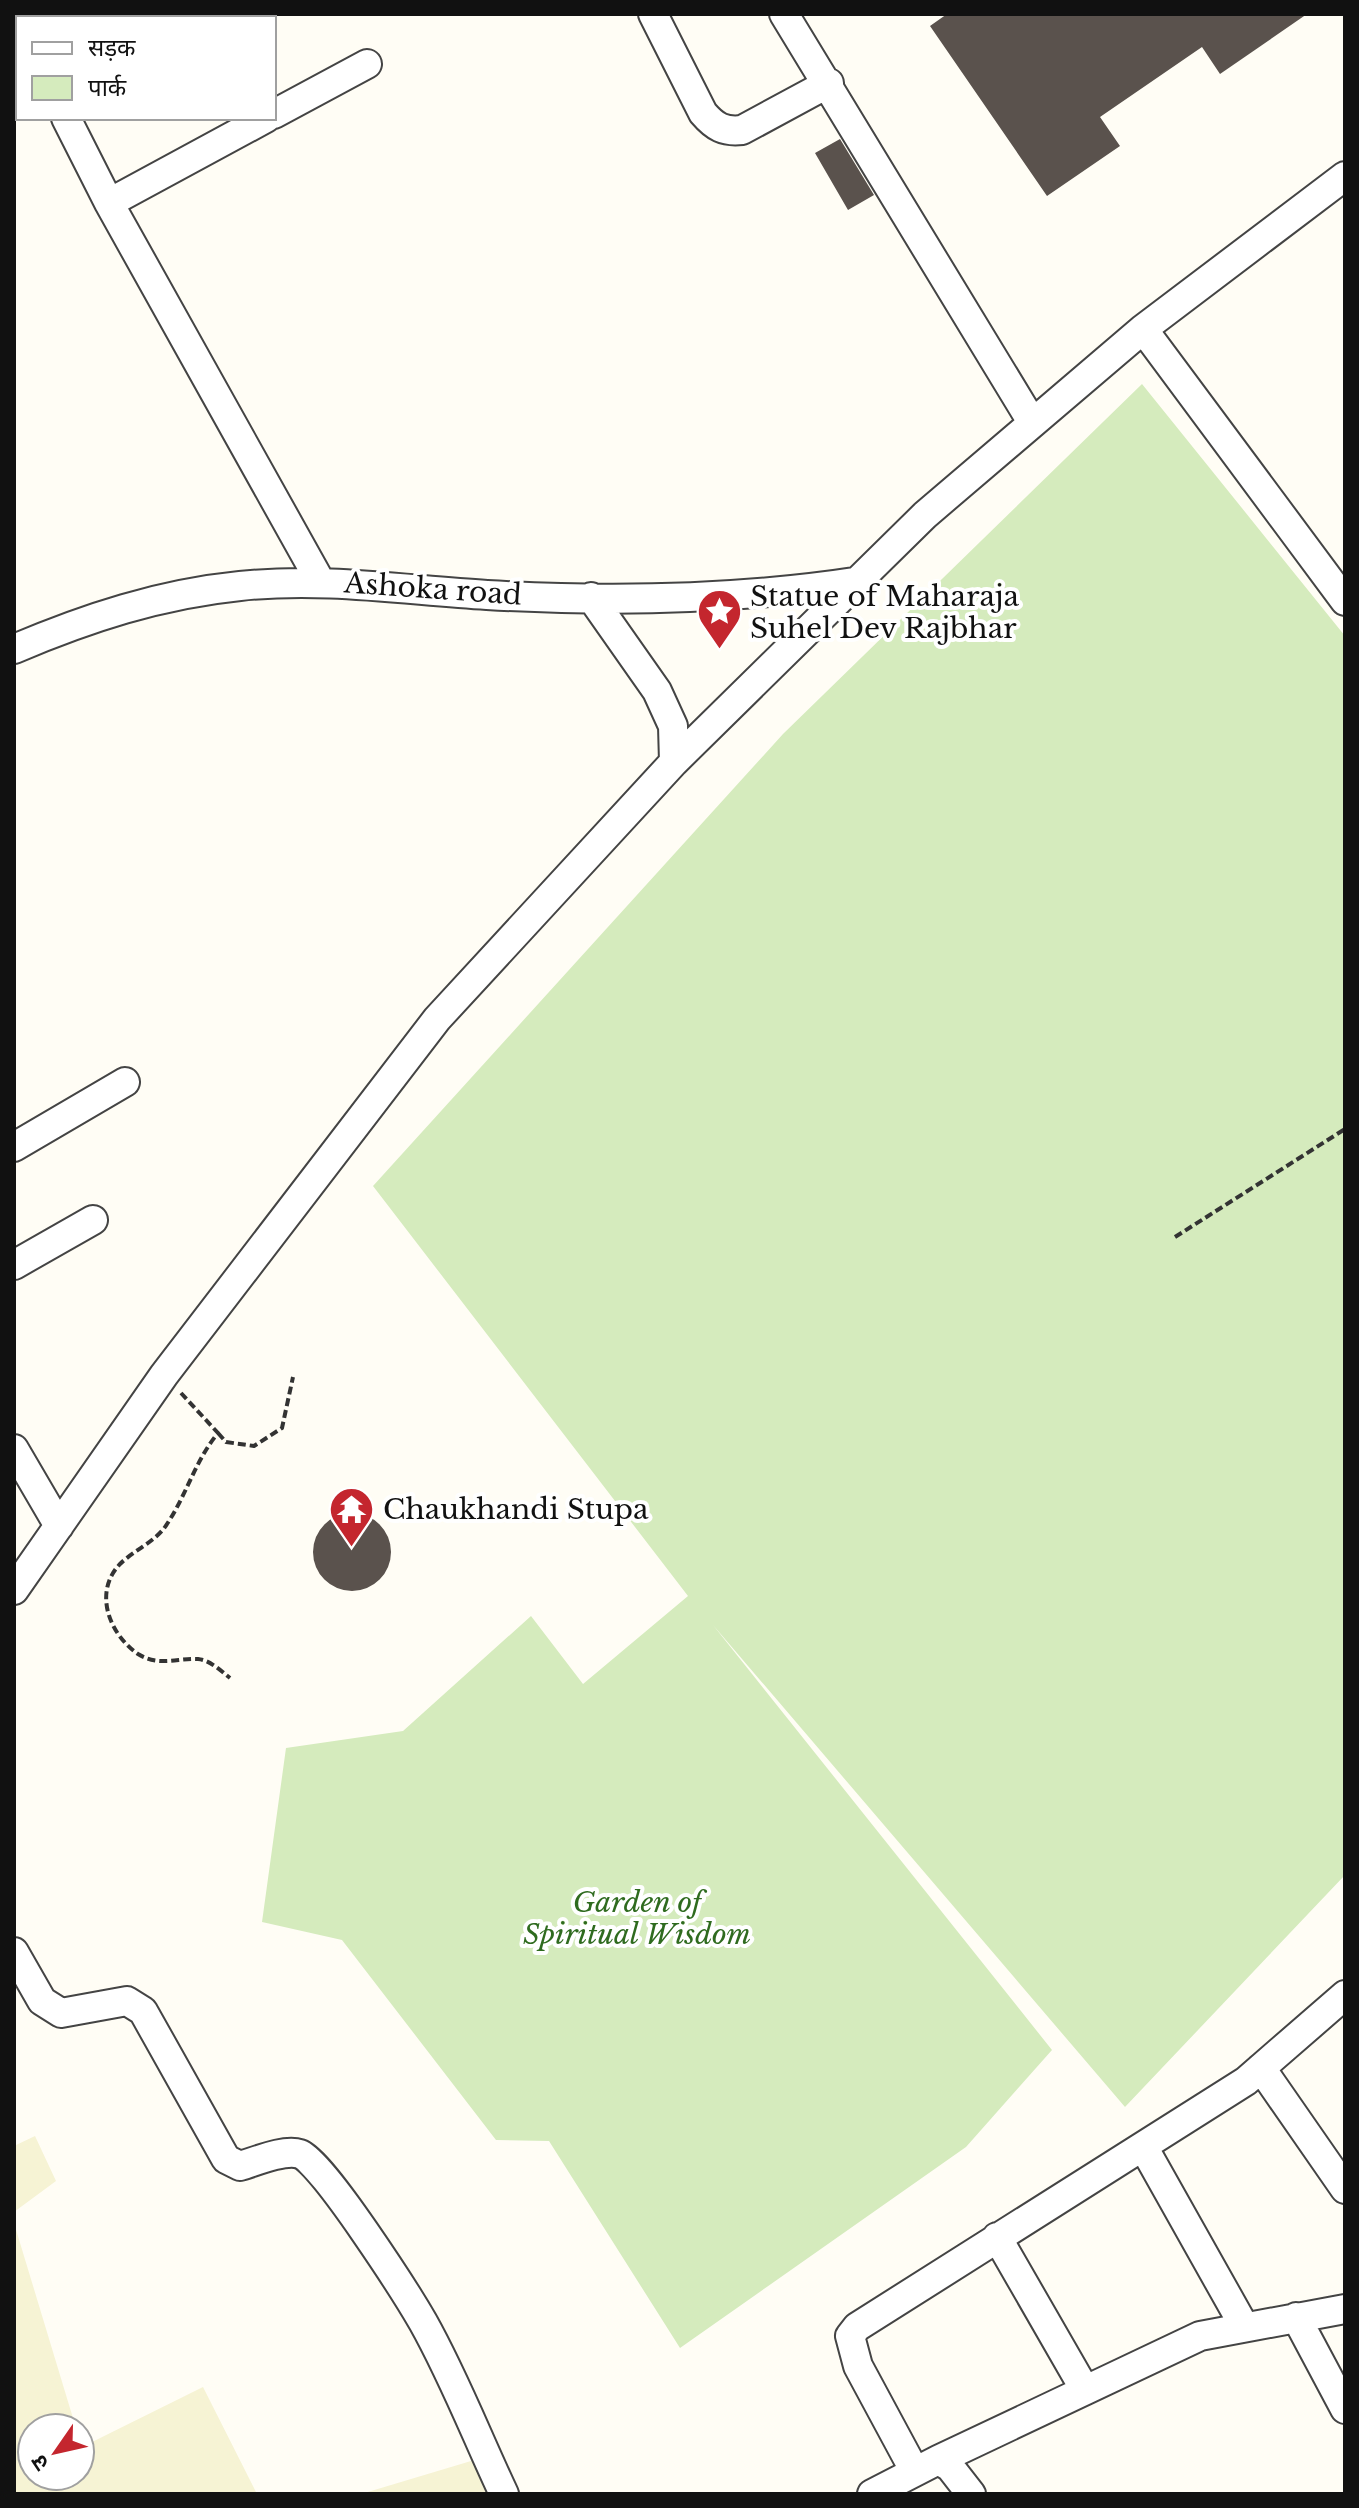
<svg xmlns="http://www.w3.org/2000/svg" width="1359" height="2508" viewBox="0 0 1359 2508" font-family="'Libre Baskerville','Noto Sans Devanagari',serif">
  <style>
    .farmland { fill: #f6f3d4 }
    .green { fill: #d5ebbd }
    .building { fill: #5a524d }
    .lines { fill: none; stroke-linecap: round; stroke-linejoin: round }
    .minor-casing { stroke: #444; stroke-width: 32 }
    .path { stroke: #333; stroke-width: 4; stroke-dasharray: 8 4; stroke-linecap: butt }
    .minor { stroke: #fff; stroke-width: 28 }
    .labels { text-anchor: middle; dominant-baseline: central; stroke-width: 8; stroke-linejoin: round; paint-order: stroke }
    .street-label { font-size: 28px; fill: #111; stroke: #fff }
    .poi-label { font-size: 28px; fill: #111; stroke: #fff; text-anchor: start }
    .park-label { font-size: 28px; font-style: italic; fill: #2f6b1f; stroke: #fff }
  </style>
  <rect width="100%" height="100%" fill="#fffdf5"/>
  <!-- farmland -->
  <path class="farmland" d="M35,2136l21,45 -42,31v-66z
    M14,2223l62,205h-44v48h48v-33l2,4 121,-60 54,107h-243z
    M481,2458l16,36h-136z"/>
  <!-- green -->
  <path class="green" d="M1142,384l203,252v1239l-220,232 -412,-482 339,425 -86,97 -286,201 -131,-207 -53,-1 -154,-200 -80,-18 24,-174 117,-17 128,-115 52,68 105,-88 -315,-410 410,-452z"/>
  <!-- building -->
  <path class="building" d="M947,14h360l-87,60 -18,-27 -102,70 20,29 -73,50 -117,-170z
    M840,139l34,56 -26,15 -33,-57z
    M313 1552a39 39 0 1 1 78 0a39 39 0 1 1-78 0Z"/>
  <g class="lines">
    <defs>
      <path id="minor" d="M653,14l50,99c12,14 21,19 39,17l87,-47
        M784,14l248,408
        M14,17l4,7
        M126,18l8,-4
        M274,114l93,-50
        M66,118l43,85 211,378
        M109,203l157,-85
        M1143,329l202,272
        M591,597l66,94 16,35 1,36
        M14,649c73,-31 146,-55 226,-63 83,-9 164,4 247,9 124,7 251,5 374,-14
        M14,1147l111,-65
        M14,1265l79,-45
        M14,1449l45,77
        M14,1590l150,-215 273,-356 237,-257 251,-247 218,-186 202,-153
        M14,1952l28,49 19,12 66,-12 16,10 83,148 14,7c17,-5 44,-17 60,-12 22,7 108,142 123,168 31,55 54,115 81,172
        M1261,2068l84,121
        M1144,2148l100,178
        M997,2237l88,153
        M1296,2317l49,92
        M938,2460l262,-124 145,-27
        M914,2470l-56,-104 -8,-30 7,-9 389,-246 99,-86
        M872,2494l66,-34 12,7 21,27"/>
    </defs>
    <!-- minor casing -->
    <use href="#minor" class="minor-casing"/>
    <!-- path -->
    <path class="path" d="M1175,1237l170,-108
      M181,1393l37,40c-23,28 -31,61 -51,91 -10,17 -33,26 -47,40 -27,28 -11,70 18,90 21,13 39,4 60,5 12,1 23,12 32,19
      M218,1433l8,9 28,4 28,-18 11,-51"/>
    <!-- minor -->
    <use href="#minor" class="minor"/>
  </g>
  <!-- icons -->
  <defs>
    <symbol id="sight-pin" viewBox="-11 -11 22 30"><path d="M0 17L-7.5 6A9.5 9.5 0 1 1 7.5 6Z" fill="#c4262e" stroke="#fff"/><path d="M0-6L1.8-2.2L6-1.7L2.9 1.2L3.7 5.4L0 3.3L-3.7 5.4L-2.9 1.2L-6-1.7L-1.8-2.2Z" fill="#fff"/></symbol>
    <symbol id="temple-pin" viewBox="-11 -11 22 30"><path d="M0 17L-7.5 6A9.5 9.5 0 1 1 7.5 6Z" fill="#c4262e" stroke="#fff"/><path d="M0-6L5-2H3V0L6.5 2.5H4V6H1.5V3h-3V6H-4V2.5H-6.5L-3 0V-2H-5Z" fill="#fff"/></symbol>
  </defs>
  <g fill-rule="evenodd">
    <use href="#sight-pin" x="694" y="586" width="51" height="69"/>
    <use href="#temple-pin" x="326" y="1484" width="51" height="69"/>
  </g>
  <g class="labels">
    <!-- street labels -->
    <g class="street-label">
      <text transform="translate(433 589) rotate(4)">Ashoka road</text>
    </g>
    <!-- poi labels -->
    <g class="poi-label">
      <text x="750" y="596">Statue of Maharaja<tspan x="750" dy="32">Suhel Dev Rajbhar</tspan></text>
      <text x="383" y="1509">Chaukhandi Stupa</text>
    </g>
    <!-- park labels -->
    <g class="park-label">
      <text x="637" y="1902">Garden of<tspan x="637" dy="32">Spiritual Wisdom</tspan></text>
    </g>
  </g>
  <!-- border -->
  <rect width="1359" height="2508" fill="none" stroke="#111111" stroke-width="32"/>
  <!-- legend -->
  <rect x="16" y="16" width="260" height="104" fill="#ffffff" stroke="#a0a0a0" stroke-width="2"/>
  <rect x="32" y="42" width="40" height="12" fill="#ffffff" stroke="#a0a0a0" stroke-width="2"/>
  <text x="88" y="56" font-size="24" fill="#111111">सड़क</text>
  <rect x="32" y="76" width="40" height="24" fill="#d5ebbd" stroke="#a0a0a0" stroke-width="2"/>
  <text x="88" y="96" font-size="24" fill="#111111">पार्क</text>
  <!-- north arrow -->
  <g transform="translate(56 2452) rotate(236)"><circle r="38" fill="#ffffff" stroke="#a0a0a0" stroke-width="2"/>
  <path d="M0-6L14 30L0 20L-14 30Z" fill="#c4262e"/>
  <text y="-12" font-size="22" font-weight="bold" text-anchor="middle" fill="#111111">उ</text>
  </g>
</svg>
